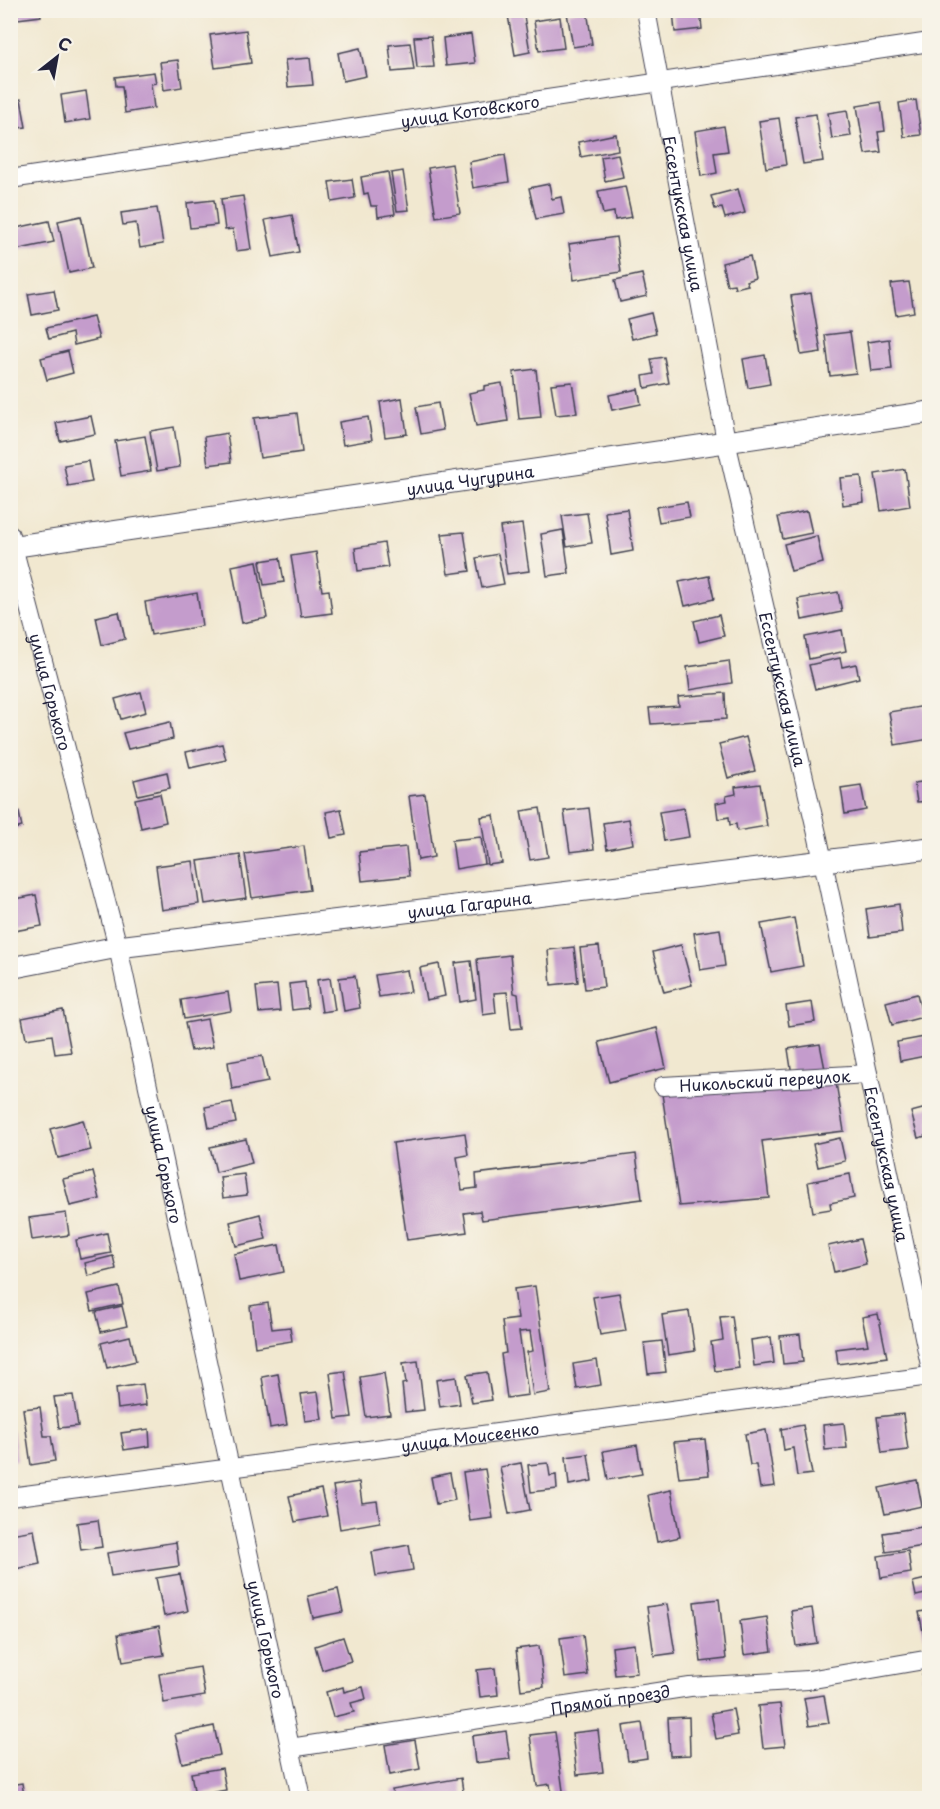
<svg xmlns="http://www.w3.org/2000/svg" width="940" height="1809" viewBox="0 0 940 1809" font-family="'Playpen Sans',sans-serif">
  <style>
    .building { fill: #c49ccc }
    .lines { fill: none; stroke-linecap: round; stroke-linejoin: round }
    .minor-casing { stroke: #414051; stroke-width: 20 }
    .tertiary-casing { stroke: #414051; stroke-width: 23 }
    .minor { stroke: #fff; stroke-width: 18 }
    .tertiary { stroke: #fff; stroke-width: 21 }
    .labels { text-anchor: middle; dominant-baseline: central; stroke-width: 4.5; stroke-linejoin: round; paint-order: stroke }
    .street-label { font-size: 16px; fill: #22223b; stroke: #f7f3e8 }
  </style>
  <rect width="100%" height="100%" fill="#f7f3e8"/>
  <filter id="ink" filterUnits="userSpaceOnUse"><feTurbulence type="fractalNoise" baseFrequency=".0167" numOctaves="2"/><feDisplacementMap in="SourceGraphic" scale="12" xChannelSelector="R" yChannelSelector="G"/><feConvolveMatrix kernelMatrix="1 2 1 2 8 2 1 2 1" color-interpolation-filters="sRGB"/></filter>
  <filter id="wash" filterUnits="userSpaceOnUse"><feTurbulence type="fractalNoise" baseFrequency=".008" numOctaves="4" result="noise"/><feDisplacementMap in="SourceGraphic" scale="24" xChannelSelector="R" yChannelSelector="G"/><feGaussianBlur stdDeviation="1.35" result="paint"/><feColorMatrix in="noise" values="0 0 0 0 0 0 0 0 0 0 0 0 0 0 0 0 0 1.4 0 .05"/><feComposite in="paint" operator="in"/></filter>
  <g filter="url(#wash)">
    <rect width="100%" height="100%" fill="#f1e8d0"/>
    <g id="blocks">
      <!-- building -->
      <path class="building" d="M10,10h30l1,6 -31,4z
        M507,10h16l7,42 -15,3z
        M581,10h6l5,34 -19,3 -6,-34z
        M673,10h27l2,19 -27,3z
        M768,10h28v2l-27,4z
        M560,17l4,31 -25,3 -5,-30z
        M246,30l5,33 -36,5 -5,-33z
        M471,34l4,29 -29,3 -3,-28z
        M431,36l3,31 -17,1 -3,-31z
        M410,43l4,27 -22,2 -3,-27z
        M360,48l6,28 -23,5 -5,-28z
        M310,58l3,27 -25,2 -3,-27z
        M178,60l4,27 -18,3 -4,-28z
        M154,72l2,11 -5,1 3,24 -29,5 -3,-27h-6l-1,-9z
        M86,91l4,28 -25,4 -4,-28z
        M21,99l5,28 -16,2v-28z
        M916,100l5,35 -17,2 -5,-34z
        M881,102l4,29 -7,1 3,20 -16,2 -8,-48z
        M847,110l4,26 -19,3 -4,-26z
        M816,114l7,47 -20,3 -8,-47z
        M779,118l7,47 -20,3 -7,-47z
        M724,126l4,25 -14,2 3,20 -16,3 -6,-45z
        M616,134l2,16 -37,7 -3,-15z
        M618,154l5,23 -18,4 -4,-24z
        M505,155l4,27 -36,6 -4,-26z
        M452,164l8,49 -24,4 -8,-49z
        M403,171l6,39 -12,1 -6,-38z
        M388,172l7,42 -17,3 -1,-11h-6l-3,-13 -4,1 -3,-17z
        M352,179l3,19 -23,4 -3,-20z
        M549,184l3,15 9,-2 3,17 -28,5 -7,-31z
        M625,186l7,31 -17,3 -1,-8 -11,2 -5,-23z
        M738,189l7,24 -20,5 -3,-10 -7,1 -4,-13z
        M243,196l8,53 -15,2 -3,-22 -8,1 -4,-31z
        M214,200l3,25 -27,3 -3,-25z
        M157,208l6,36 -23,4 -4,-25 -13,2 -2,-12z
        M292,215l7,37 -26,5 -8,-37z
        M81,216l11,52 -23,5 -11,-52z
        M49,221l5,21 -39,8 -4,-21z
        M616,237l5,35 -47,8 -5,-36z
        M750,256l5,22 -9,3 2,4 -13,3 -1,-4 -7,1 -5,-22z
        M642,274l5,22 -27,6 -5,-22z
        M909,282l5,30 -18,3 -5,-31z
        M54,290l4,20 -26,5 -4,-21z
        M811,293l10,59 -20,3 -10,-59z
        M651,313l5,20 -24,6 -5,-20z
        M93,317l6,22 -25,6 -2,-12 -23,6 -3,-11z
        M850,332l6,41 -26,3 -5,-41z
        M889,339l3,30 -21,2 -4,-29z
        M68,351l5,22 -26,7 -6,-22z
        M765,355l5,29 -22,4 -5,-29z
        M664,357l5,26 -24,5 -2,-12 11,-2 -3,-15z
        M536,369l5,48 -22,2 -5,-47z
        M572,382l5,31 -21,2 -5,-31z
        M502,383l6,38 -32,5 -7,-33 15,-3v-4z
        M638,389l3,15 -29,6 -3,-15z
        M402,398l5,36 -22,3 -5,-35z
        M438,403l5,27 -22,4 -5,-27z
        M297,413l5,39 -42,6 -6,-40z
        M91,416l4,18 -35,7 -4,-18z
        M368,417l4,23 -29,5 -4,-23z
        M174,427l6,40 -23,4 -7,-40z
        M227,433l4,29 -23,3 -4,-28z
        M145,436l6,35 -30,5 -6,-35z
        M88,461l4,21 -24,4 -4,-21z
        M905,469l5,37 -29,5 -6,-37z
        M861,476l3,26 -21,3 -3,-27z
        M687,502l3,15 -31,5 -3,-15z
        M627,509l6,42 -22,4 -6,-43z
        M807,511l5,22 -29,6 -5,-22z
        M587,513l5,30 -25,4 -5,-31z
        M522,524l7,47 -22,3 -7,-47z
        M563,530l6,43 -22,3 -6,-42z
        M464,532l6,39 -22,3 -6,-40z
        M817,536l6,27 -32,8 -7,-27z
        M384,543l4,24 -30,4 -3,-23z
        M316,552l6,39 7,-1 3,23 -31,4 -10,-61z
        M498,554l6,30 -22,4 -6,-30z
        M280,558l4,24 -20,3 -4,-24z
        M257,561l10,57 -25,5 -10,-57z
        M709,576l5,23 -29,7 -6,-24z
        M838,592l4,20 -40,8 -4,-21z
        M197,593l5,33 -51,9 -6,-33z
        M119,612l6,27 -23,6 -6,-28z
        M719,615l5,21 -25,6 -5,-21z
        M842,630l4,21 -37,8 -4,-22z
        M840,658l2,9 14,-3 3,14 -44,11 -6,-24z
        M729,661l3,22 -42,7 -3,-23z
        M141,692l5,20 -25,7 -6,-20z
        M725,693l1,26 -75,5 -2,-16 30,-2 -1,-9z
        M925,706l5,33 -35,6 -6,-33z
        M170,722l3,17 -45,10 -5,-16z
        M746,737l9,34 -27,7 -9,-34z
        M222,744l4,16 -36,8 -4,-16z
        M167,772l3,16 -32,7 -4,-15z
        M930,781v20l-13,1 -3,-19z
        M10,783l5,14 -5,1z
        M760,784l7,42 -30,5 -1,-7 -6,1 -1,-8 -11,2 -2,-16 11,-2 -1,-5 10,-2 -1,-7z
        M861,785l5,25 -21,4 -4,-26z
        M160,794l6,28 -25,6 -6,-29z
        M425,794l9,63 -16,3 -9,-64z
        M18,808l4,19 -12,3v-21z
        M540,808l8,49 -18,3 -9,-49z
        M589,808l5,41 -24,3 -6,-41z
        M684,808l5,29 -25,4 -5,-29z
        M341,809l5,26 -15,3 -5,-26z
        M494,815l8,48 -14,2 -7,-48z
        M629,819l4,25 -26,5 -4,-26z
        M481,837l4,27 -29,5 -4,-29z
        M304,846l6,44 -58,8 -7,-44z
        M406,847l3,29 -47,5 -3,-29z
        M240,855l6,43 -41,6 -7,-43z
        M193,861l6,43 -37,6 -6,-44z
        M36,895l6,31 -28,5 -4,-31z
        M925,902h5v30h-2z
        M899,904l3,29 -32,4 -4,-28z
        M794,918l9,48 -32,6 -10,-48z
        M720,929l5,37 -25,4 -6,-37z
        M681,945l11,40 -28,7 -11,-40z
        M599,946l5,41 -19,2 -5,-41z
        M574,947l4,35 -27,3 -3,-35z
        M510,955l4,38 4,1 4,34 -11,1 -4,-37 -13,1 2,20 -13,2 -6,-56z
        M471,961l5,38 -16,3 -5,-39z
        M439,964l6,32 -19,4 -6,-32z
        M407,970l4,22 -32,5 -4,-22z
        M355,976l5,32 -16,3 -5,-33z
        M330,978l5,32 -13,2 -5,-32z
        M305,982l3,26 -16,2 -3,-26z
        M277,985l3,26 -21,2 -3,-26z
        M228,992l3,19 -47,8 -3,-19z
        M917,994l6,23 -31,8 -6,-23z
        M812,1002l3,20 -26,4 -3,-20z
        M63,1010l8,42 -16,2 -3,-19 -26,4 -4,-21z
        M207,1019l6,28 -22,4 -6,-28z
        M657,1028l9,40 -57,14 -10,-40z
        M930,1036v19l-30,6 -3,-19z
        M820,1044l5,25 -33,6 -4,-26z
        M262,1056l6,26 -36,7 -4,-27z
        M835,1077l9,54 -82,10 7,57 -90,8 -17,-112z
        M232,1102l4,21 -27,5 -4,-21z
        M930,1107v28l-12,3 -7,-26z
        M83,1120l8,30 -33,8 -8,-29z
        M465,1133l3,22 -11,2 5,33 15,-2 -1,-14 160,-20 6,45 -160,21 -2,-9 -16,2 3,19 -60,8 -14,-97z
        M840,1138l5,23 -27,6 -5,-23z
        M246,1139l6,24 -36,9 -6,-25z
        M93,1172l7,27 -30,7 -7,-27z
        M244,1174l3,21 -24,3 -3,-21z
        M850,1174l4,24 -24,5 1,6 -18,3 -5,-30z
        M66,1213l3,22 -37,5 -3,-22z
        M260,1214l6,25 -30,7 -6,-24z
        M107,1233l4,20 -31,6 -4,-19z
        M860,1239l6,25 -32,8 -6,-26z
        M279,1245l5,27 -45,9 -5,-27z
        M113,1256l3,13 -28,7 -3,-13z
        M535,1286l15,106 -17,3 -6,-43 6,-1 -3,-20 -11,1 9,63 -21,3 -6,-44 5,-1 -4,-32 16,-2 -4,-30z
        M119,1287l4,17 -31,7 -4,-17z
        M619,1293l7,38 -26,4 -7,-38z
        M268,1303l4,26 18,-2 2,14 -37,6 -5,-41z
        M122,1306l5,20 -26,6 -5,-20z
        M689,1311l6,40 -27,4 -6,-40z
        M878,1314l9,43 -49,7 -2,-15 32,-4 -6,-28z
        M732,1316l7,52 -24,3 -4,-29 12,-2 -3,-23z
        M800,1334l3,28 -20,2 -3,-28z
        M130,1336l6,25 -29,7 -6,-25z
        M771,1337l3,26 -20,3 -3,-26z
        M662,1341l4,31 -18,2 -4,-31z
        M597,1360l4,25 -24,4 -4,-25z
        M418,1361l6,49 -19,2 -3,-28 4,-1 -3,-20z
        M345,1371l7,46 -16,2 -6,-46z
        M487,1372l5,28 -20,3 -5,-28z
        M384,1373l6,41 -24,3 -6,-40z
        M278,1374l9,51 -17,3 -8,-51z
        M456,1377l4,27 -20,3 -4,-27z
        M143,1384l3,21 -28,4 -2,-21z
        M318,1392l4,27 -17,2 -4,-27z
        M73,1395l5,31 -19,2 -5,-31z
        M40,1407l4,29h7l4,25 -24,4 -8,-56z
        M903,1414l5,36 -26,3 -5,-36z
        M844,1423l3,25 -22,2 -2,-25z
        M803,1425l9,49 -15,2 -4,-28 -9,2 -3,-21z
        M149,1429l1,17 -26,4 -3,-17z
        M766,1430l9,56 -15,2 -4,-23h-6l-5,-31z
        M10,1431h3l4,29 -7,1z
        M705,1439l4,36 -30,3 -5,-36z
        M637,1445l5,29 -34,6 -5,-29z
        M588,1454l4,27 -23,4 -3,-28z
        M521,1463l9,47 -21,4 -9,-47z
        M548,1463l2,13 6,-1 1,14 -26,3 -3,-27z
        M485,1469l8,49 -23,3 -7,-49z
        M450,1473l5,27 -19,4 -5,-27z
        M917,1480l5,26 -37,8 -6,-26z
        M359,1482l3,21 15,-2 3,21 -40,7 -7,-43z
        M321,1489l6,27 -32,6 -6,-26z
        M671,1490l9,47 -23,5 -9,-47z
        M98,1520l4,27 -21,3 -4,-27z
        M928,1526l2,19 -44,7 -3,-19z
        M34,1530l6,34 -25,5 -5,-35z
        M176,1542l3,24 -68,10 -4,-23z
        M409,1545l4,25 -37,6 -4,-24z
        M908,1551l3,22 -30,5 -3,-22z
        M180,1574l8,37 -24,5 -8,-38z
        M930,1578v15l-14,3 -3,-14z
        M338,1589l5,23 -30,6 -5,-22z
        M719,1599l7,60 -25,3 -7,-60z
        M667,1604l8,49 -21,3 -7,-49z
        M812,1608l5,35 -21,3 -5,-35z
        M930,1610v26l-6,1 -5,-25z
        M767,1617l5,34 -28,4 -4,-34z
        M159,1626l5,29 -41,7 -5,-28z
        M583,1635l5,40 -23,3 -5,-40z
        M343,1637l8,24 -29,9 -7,-24z
        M634,1644l3,29 -22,2 -3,-28z
        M539,1646l5,41 -23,3 -5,-41z
        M200,1667l5,29 -41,7 -5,-29z
        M495,1668l3,27 -18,2 -3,-27z
        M930,1672v24h-4l-4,-22z
        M343,1687l1,5 19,-5 3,12 -15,4 3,9 -21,5 -7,-25z
        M824,1695l5,28 -20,3 -5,-28z
        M780,1704l5,42 -22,2 -5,-42z
        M733,1709l5,26 -22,4 -5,-26z
        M689,1717l1,38 -20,1 -2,-38z
        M642,1723l5,35 -19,3 -5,-35z
        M214,1726l6,29 -38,8 -7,-29z
        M598,1730l5,42 -26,3 -5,-42z
        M506,1731l4,28 -35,4 -3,-27z
        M555,1732l9,66h-12l-2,-14 -13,2 -7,-51z
        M415,1740l5,29 -30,6 -5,-30z
        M222,1768l4,22 -31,6 -4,-23z
        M461,1778l3,20h-70l-2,-8z
        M22,1783l2,13 -14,2v-13z"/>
    </g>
  </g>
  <g filter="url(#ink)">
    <use href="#blocks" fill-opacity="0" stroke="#414051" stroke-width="1.5"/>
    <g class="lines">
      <defs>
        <g id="minor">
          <path id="s1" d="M646,10l80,431 92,397 112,527"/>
          <path id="s2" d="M10,179l920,-137"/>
          <path id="s3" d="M10,535l108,412 183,851"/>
          <path id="s4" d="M663,1086l205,-12"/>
          <path id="s5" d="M10,1497l920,-121"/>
          <path id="s6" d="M290,1748l400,-61 118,-7 122,-21"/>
        </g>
        <g id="tertiary">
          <path id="s7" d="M10,547l920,-135"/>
          <path id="s8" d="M10,968l108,-21 812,-99"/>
        </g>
      </defs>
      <!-- minor casing -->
      <use href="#minor" class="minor-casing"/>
      <!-- tertiary casing -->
      <use href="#tertiary" class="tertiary-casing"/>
      <!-- minor -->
      <use href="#minor" class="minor"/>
      <!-- tertiary -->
      <use href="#tertiary" class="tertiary"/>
    </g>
  </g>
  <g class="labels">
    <!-- street labels -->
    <g class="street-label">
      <text stroke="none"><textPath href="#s2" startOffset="465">улица Котовского</textPath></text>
      <text stroke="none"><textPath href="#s1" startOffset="207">Ессентукская улица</textPath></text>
      <text stroke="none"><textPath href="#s7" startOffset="465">улица Чугурина</textPath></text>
      <text stroke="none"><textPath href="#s1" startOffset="693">Ессентукская улица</textPath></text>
      <text stroke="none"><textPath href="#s3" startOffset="162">улица Горького</textPath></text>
      <text stroke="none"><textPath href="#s8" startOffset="464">улица Гагарина</textPath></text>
      <text stroke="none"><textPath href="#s4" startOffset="102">Никольский переулок</textPath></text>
      <text stroke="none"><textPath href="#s1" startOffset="1179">Ессентукская улица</textPath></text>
      <text stroke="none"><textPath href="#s3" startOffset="648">улица Горького</textPath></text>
      <text stroke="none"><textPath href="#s5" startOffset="464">улица Моисеенко</textPath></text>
      <text stroke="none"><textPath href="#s3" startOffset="1134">улица Горького</textPath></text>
      <text stroke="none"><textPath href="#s6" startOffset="324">Прямой проезд</textPath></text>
    </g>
  </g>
  <!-- margin -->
  <rect width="940" height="1809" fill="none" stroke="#f7f3e8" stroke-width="36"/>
  <!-- north arrow -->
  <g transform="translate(57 57) rotate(31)" stroke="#f7f3e8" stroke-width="4.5" paint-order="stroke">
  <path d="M0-4.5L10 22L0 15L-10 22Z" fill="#22223b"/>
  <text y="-9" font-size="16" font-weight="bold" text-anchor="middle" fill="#22223b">С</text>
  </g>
</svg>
